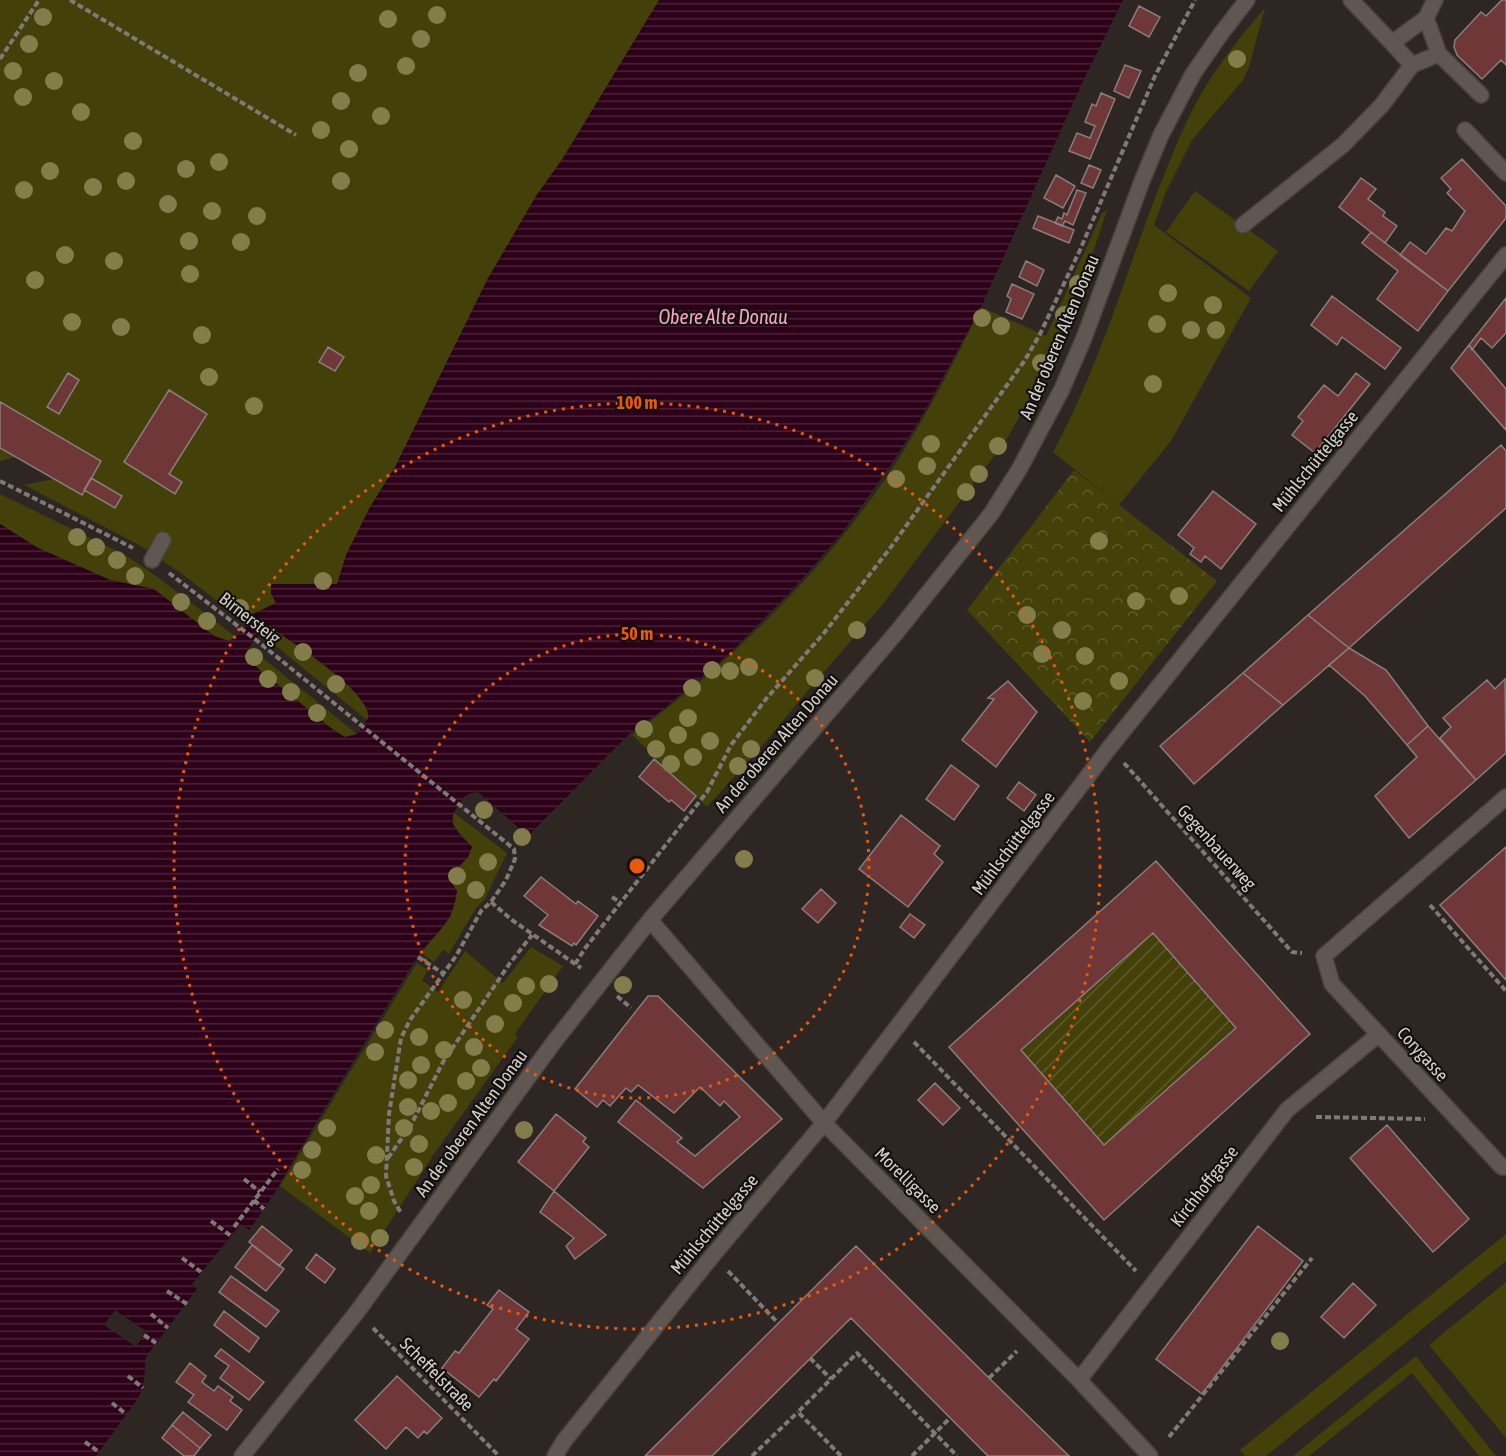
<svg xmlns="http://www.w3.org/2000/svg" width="1506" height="1456" viewBox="0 0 1506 1456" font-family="'Asap Condensed',sans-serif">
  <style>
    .grass { fill: #434009 }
    .park { fill: url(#park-crowns) }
    .garden { fill: url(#garden-furrows) }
    .water { fill: url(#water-rules); fill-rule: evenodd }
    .pier { fill: #2e2622 }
    .building { fill: #6f3738; stroke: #897d7d; stroke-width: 1.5; fill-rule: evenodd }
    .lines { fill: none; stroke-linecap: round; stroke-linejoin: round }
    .minor-casing { stroke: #48413d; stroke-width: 18 }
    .path { stroke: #807976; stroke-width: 4; stroke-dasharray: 6 3; stroke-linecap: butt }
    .minor { stroke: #605753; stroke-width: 15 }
    .tree { fill: #837d4c }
    .ring { fill: none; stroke: #e8590c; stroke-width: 3; stroke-dasharray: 3 6 }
    .labels { text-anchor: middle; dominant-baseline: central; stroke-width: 4.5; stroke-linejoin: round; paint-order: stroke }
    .street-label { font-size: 18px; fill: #d5d0cd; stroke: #13100e }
    .water-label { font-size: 20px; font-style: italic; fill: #f6a2c7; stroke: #13100e }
    .centre { fill: #e8590c; stroke: #13100e; stroke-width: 3 }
    .ring-label { font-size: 18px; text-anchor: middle; font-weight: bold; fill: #e8590c; stroke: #13100e; stroke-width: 4.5; stroke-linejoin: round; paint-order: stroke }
  </style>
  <defs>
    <pattern id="park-crowns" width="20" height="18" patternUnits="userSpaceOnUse" patternTransform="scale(1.5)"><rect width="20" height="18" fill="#434009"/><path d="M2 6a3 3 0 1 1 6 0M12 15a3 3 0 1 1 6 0" fill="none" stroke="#5d5b2c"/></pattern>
    <pattern id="garden-furrows" width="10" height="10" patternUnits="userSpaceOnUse" patternTransform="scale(1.5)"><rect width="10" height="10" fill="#434009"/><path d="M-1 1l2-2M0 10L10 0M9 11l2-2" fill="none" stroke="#5d5b2c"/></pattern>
    <pattern id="water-rules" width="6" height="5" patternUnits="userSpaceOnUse" patternTransform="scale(1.5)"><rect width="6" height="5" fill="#2c0018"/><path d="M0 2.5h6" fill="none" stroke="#4a2438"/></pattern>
  </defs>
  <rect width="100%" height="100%" fill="#2e2622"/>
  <!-- grass -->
  <path class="grass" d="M0,0h847l-510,584h-66v9l5,10 -23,11 -7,9 -64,-49 -41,-28 -117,-61 29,-6 -37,-22 -16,4z
    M1265,8l-16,59 -6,13 -51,60 -26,52 -12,33 97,73 -80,143 -52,64 -66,-53c57,-105 84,-223 134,-331 19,-41 48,-79 78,-113z
    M1195,191l83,60 -29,40 -83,-59z
    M1107,210c-25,80 -58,158 -101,230l-123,164 -73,84 -41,50 -62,69 -53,-48 1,-2 -23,-22c101,-74 193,-165 262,-269 33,-51 61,-105 87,-159l65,29 56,-123z
    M0,494l125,61 27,18 84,64 -7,4 -15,-5 -60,-47 -44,-9 -72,-32 -38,-24z
    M268,630l8,1c17,12 103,67 91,89l-106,-86z
    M249,647l108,87 -12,3 -13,-8 -84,-68 -1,-5z
    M453,812l54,41 -22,46 -9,9 -27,46 -6,-4 -9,12 -13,-9 30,-37 1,-42 20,-27 -19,-22z
    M531,947l32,19 -48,68 3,3 -82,114 -66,102 -90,-67 137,-223 11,7 -6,10 16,12 27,-41 38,32z
    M1506,1234v27l-240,195h-21l-5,-6z
    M1506,1282v156l-77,-93z
    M1416,1356l80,100h-17l-67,-83 -103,83h-16z"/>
  <!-- park -->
  <path class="park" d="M1074,470l143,111 -127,161 -123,-132z"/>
  <!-- garden -->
  <path class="garden" d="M1153,933l83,95 -132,117 -83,-95z"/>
  <!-- water -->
  <path class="water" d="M659,0h464l-40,81 -102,226 -60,111 -31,48 -48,67 -47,54 -65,66 -69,58 -31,22 -102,103 -50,-44c-10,1 -14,4 -19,12 -15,20 -1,28 13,43l-4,10 -16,17 -1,8 6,9c-4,36 -27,45 -44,73 -41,66 -81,133 -122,200 -12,24 -27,45 -42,66l-8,-6 -49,60 5,5 -51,68 -3,31 -6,12 -41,56h-96v-932l38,24 72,32 44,9 60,47 15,5 7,-4 17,-23 23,-11 -5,-10v-9h66l9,-29 24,-48 25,-40 92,-187 49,-84 27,-38zM268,630l8,1c22,15 92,60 93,86l-12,17 -12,3 -13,-8 -83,-68c-5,-13 8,-26 19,-31z"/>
  <!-- pier -->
  <path class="pier" d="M115,1310l31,21 -10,16 -32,-22z"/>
  <!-- building -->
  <path class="building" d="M1502,0h4v65l-5,-5 -19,19 -25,-24 -3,-8 1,-7 26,-28 5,4z
    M1139,6l21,11 -11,20 -20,-11z
    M1125,65l16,6 -12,27 -15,-7z
    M1101,93l14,6 -25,60 -21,-8 8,-18 13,5 5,-12 -10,-4 7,-18 4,2z
    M1462,159l44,47v12l-58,73 -48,-36 10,-13 16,12 20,-26 6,3 13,-20 -18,-18 4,-4 -10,-11z
    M1089,165l12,5 -8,18 -12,-5z
    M1056,175l19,11 -12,22 -19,-10z
    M1361,178l15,11 -8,10 17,13 -2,4 14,10 -12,17 -46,-36z
    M1077,190l9,3 -13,32 -8,-4 -3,5 -7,-3 3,-6 4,2 2,-6 3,2z
    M1038,216l36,14 -5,13 -36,-15z
    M1371,232l77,59 -30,40 -41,-32 21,-28 -36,-28z
    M1026,261l18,9 -7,16 -18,-9z
    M1012,284l22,10 -12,25 -16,-7 5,-13 -4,-3z
    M1332,296l69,52 -16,21 -43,-32 -5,8 -26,-20z
    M1506,298v35l-14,15 -11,-10 -9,12 -3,-5z
    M1469,345l37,44v41l-55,-62z
    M328,347l16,10 -9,14 -16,-9z
    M68,373l11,7 -20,34 -12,-7z
    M1356,373l14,11 -55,69 -23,-18 11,-14 -5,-4 26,-32 14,11z
    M169,390l38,24 -38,60 13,8 -7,12 -51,-32z
    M0,402l101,59 -19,34 -82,-47z
    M1501,445l5,6v57l-157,140 -41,-33z
    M91,478l31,18 -7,12 -31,-18z
    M1213,491l43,33 -35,45 -16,-13 -4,6 -11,-8 4,-6 -16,-13z
    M1308,615l41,33 -66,57 -40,-32z
    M1349,648l37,22 42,56 -21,19 -42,-49 -36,-31z
    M1243,673l40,32 -89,79 -34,-38z
    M1505,679l1,74 -30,27 -36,-42 11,-11 -8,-9 44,-38 8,9z
    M1008,681l29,31 -41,55 -34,-27 32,-41 -6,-1z
    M1428,726l48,54 -67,58 -34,-42 42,-39 -10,-12z
    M654,759l42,37 -12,15 -13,-11 -2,2 -30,-25z
    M951,765l28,21 -25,34 -28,-21z
    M1019,782l17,13 -12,16 -17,-13z
    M901,815l39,31 -6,8 9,8 -35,45 -49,-38z
    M1506,847v133l-66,-75z
    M1156,861l154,173 -206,186 -155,-173zM1153,933l83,95 -132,117 -83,-95z
    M541,877l35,27 2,-3 20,15 -22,29 -2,-2 -2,3 -33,-21 9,-10 -24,-19z
    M821,889l15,14 -18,20 -16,-14z
    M910,914l15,11 -11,13 -14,-11z
    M648,996h10l124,123 -79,69 -85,-66 18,-22 46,38 -5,4 18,14 45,-39 -16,-16 -4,5 -20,-19 -26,26 -36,-28 -7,7 -5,-4 -16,18 -7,-6 -6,7 -22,-18z
    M935,1083l25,25 -17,17 -25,-25z
    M556,1114l30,24 -3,4 6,5 -35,44 -36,-29z
    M1387,1125l82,94 -36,33 -83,-94z
    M554,1191l52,44 -31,24 -9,-13 8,-8 -34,-26z
    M262,1226l30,24 -13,16 -30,-24z
    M1258,1226l45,35 -101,133 -46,-35z
    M252,1245l32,24 -18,22 -31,-24z
    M856,1246l133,132 80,78h-81l-137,-138 -139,138h-67z
    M316,1254l19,15 -10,14 -19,-15z
    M231,1276l48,35 -13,16 -47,-35z
    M1353,1283l23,22 -32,33 -23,-21z
    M499,1290l30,22 -13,17 13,10 -33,42 -2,-2 -15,18 -37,-29 13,-17 4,2 34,-44 -6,-4z
    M224,1311l35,27 -10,14 -35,-27z
    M221,1349l43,33 -15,18 -29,-22 9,-12 -14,-10z
    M190,1363l16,13 -4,6 12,9 4,-5 15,11 -3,4 12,9 -15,20 -39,-28 6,-7 -18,-13z
    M397,1376l45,42 -15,16 -3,-3 -6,7 -12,-11 -20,22 -31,-29z
    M183,1412l28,23 -11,13 -28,-23z
    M172,1425l28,23 -6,8h-10l-22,-18z"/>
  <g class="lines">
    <defs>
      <path id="minor" d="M1351,0l41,43 34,-25
        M1392,43l20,22 27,-11 -13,-36 9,-18
        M1439,54l42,41
        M1465,130l41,43
        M1243,225l100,-80 39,-40 30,-40
        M152,560l11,-20
        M1506,797l-182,159 8,28 170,183h4
        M650,920l174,203 255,257 71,76
        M1079,1380l208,-270 92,-76
        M242,1456l115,-144 197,-270 96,-122 246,-287 95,-119 29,-46 42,-79 22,-51 58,-157 19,-46 32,-61 27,-39 27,-35
        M555,1456l9,-15 149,-186 111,-132 286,-376 396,-492"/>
    </defs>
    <!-- minor casing -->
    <use href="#minor" class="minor-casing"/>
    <!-- path -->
    <path class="path" d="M70,0l226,135
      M0,59l39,-59
      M0,481l133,67
      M169,573l87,67 258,209 1,10 -9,21 -15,22 -10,9 -25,45 -46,64 -9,18 -12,76 -3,62 8,25 7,12
      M1124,763l168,189 10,1
      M612,897l8,5
      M491,902l21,18 69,48
      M1430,905l76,86
      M418,957l26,17
      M575,964l11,-17 121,-155 24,-47 35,-46 58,-66 67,-86 134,-187 15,-26 40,-84 75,-174 40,-76
      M617,996l14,12
      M914,1042l222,229
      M1316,1117l109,2
      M388,1158l23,-33 32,-63 67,-99 22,-28
      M244,1179l16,13
      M254,1200l10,9
      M211,1221l20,15
      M234,1227l44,-58
      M182,1258l19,14
      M728,1271l50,52
      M167,1291l20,13
      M151,1314l17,14
      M373,1328l126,128
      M144,1335l12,8
      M810,1358l21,21
      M128,1376l15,12
      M989,1378l28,-27
      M112,1403l14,11
      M1169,1437l143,-179
      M85,1442l14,10
      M752,1456l46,-44
      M841,1456l-43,-44 59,-59 100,103
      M912,1456l38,-38"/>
    <!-- minor -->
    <use href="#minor" class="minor"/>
  </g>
  <!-- trees -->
  <g class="tree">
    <circle cx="437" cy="15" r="9"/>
    <circle cx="43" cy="17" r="9"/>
    <circle cx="388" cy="19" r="9"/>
    <circle cx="421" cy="39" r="9"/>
    <circle cx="29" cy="44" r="9"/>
    <circle cx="1237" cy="59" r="9"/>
    <circle cx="406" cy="66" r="9"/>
    <circle cx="13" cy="71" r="9"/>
    <circle cx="358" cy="73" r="9"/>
    <circle cx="54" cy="81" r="9"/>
    <circle cx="23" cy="97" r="9"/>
    <circle cx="341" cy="101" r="9"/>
    <circle cx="81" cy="112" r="9"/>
    <circle cx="381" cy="116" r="9"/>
    <circle cx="321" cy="130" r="9"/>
    <circle cx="133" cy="141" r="9"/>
    <circle cx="349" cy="149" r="9"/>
    <circle cx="219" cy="162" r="9"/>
    <circle cx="186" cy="169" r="9"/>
    <circle cx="50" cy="171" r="9"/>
    <circle cx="126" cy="181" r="9"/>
    <circle cx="341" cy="181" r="9"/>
    <circle cx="93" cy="187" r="9"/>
    <circle cx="24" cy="190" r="9"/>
    <circle cx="168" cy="204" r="9"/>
    <circle cx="212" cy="211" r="9"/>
    <circle cx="257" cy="216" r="9"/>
    <circle cx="189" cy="241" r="9"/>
    <circle cx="241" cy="242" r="9"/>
    <circle cx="65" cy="255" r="9"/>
    <circle cx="114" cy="261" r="9"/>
    <circle cx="190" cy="274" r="9"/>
    <circle cx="35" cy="280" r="9"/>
    <circle cx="1078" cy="284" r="9"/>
    <circle cx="1168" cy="293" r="9"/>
    <circle cx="1213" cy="305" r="9"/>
    <circle cx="1064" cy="315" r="9"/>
    <circle cx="982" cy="318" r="9"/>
    <circle cx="72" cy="322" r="9"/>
    <circle cx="1157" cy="324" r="9"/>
    <circle cx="1001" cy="326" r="9"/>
    <circle cx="121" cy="327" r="9"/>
    <circle cx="1191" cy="330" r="9"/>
    <circle cx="1216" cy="330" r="9"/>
    <circle cx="202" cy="335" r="9"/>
    <circle cx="1041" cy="363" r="9"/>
    <circle cx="209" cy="377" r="9"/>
    <circle cx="1153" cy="384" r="9"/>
    <circle cx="254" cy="406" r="9"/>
    <circle cx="931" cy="444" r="9"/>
    <circle cx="998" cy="446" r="9"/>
    <circle cx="927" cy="466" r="9"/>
    <circle cx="979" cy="474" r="9"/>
    <circle cx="896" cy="479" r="9"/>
    <circle cx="966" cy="492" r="9"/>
    <circle cx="77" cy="537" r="9"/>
    <circle cx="1099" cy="541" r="9"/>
    <circle cx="96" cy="547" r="9"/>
    <circle cx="117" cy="560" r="9"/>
    <circle cx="135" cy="576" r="9"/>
    <circle cx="323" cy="581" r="9"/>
    <circle cx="1179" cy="596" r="9"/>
    <circle cx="1136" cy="601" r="9"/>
    <circle cx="181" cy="602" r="9"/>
    <circle cx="240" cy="608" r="9"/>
    <circle cx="1027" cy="615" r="9"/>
    <circle cx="207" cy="621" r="9"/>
    <circle cx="857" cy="630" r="9"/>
    <circle cx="1062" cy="630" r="9"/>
    <circle cx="303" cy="652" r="9"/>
    <circle cx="1042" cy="654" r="9"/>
    <circle cx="1085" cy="656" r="9"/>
    <circle cx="254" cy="657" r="9"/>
    <circle cx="749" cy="667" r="9"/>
    <circle cx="712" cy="670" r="9"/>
    <circle cx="730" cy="671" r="9"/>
    <circle cx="815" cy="678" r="9"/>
    <circle cx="268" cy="679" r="9"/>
    <circle cx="1119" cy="681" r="9"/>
    <circle cx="336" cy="684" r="9"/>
    <circle cx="692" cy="688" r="9"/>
    <circle cx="291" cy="692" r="9"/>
    <circle cx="1083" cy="701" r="9"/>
    <circle cx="317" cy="713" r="9"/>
    <circle cx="688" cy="718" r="9"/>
    <circle cx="644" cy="729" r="9"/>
    <circle cx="678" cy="735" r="9"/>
    <circle cx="710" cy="741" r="9"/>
    <circle cx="656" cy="749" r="9"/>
    <circle cx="751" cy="749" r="9"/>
    <circle cx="693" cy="757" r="9"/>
    <circle cx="671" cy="764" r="9"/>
    <circle cx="738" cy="766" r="9"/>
    <circle cx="484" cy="810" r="9"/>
    <circle cx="522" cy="837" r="9"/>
    <circle cx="744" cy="859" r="9"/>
    <circle cx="488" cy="862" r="9"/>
    <circle cx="457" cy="876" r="9"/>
    <circle cx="476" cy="890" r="9"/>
    <circle cx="549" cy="984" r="9"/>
    <circle cx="623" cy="985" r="9"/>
    <circle cx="526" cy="986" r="9"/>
    <circle cx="463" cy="1000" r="9"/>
    <circle cx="513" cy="1003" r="9"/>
    <circle cx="495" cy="1024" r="9"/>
    <circle cx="385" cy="1030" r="9"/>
    <circle cx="419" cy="1037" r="9"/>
    <circle cx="474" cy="1047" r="9"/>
    <circle cx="444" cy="1050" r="9"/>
    <circle cx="375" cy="1052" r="9"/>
    <circle cx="421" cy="1065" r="9"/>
    <circle cx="481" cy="1068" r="9"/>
    <circle cx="408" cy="1080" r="9"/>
    <circle cx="466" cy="1081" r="9"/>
    <circle cx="448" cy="1103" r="9"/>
    <circle cx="408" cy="1107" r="9"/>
    <circle cx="431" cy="1111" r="9"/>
    <circle cx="327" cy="1128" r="9"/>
    <circle cx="404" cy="1128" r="9"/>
    <circle cx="524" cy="1130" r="9"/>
    <circle cx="419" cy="1144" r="9"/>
    <circle cx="312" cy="1150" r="9"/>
    <circle cx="376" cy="1155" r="9"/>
    <circle cx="414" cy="1167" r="9"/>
    <circle cx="302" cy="1170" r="9"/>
    <circle cx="371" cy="1185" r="9"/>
    <circle cx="355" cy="1196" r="9"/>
    <circle cx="369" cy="1211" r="9"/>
    <circle cx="380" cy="1238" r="9"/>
    <circle cx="360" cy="1241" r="9"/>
    <circle cx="1280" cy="1341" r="9"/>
  </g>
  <!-- distance rings -->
  <g class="ring">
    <circle cx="637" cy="866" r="232"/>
    <circle cx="637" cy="866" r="463"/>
  </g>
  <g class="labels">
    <!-- street labels -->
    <g class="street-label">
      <text transform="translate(1059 337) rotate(-67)">An der oberen Alten Donau</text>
      <text transform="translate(1315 461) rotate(-51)">Mühlschüttelgasse</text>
      <text transform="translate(250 618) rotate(38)">Birnersteig</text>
      <text transform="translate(776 743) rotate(-49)">An der oberen Alten Donau</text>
      <text transform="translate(1013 843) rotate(-53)">Mühlschüttelgasse</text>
      <text transform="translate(1217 847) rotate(48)">Gegenbauerweg</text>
      <text transform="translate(1423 1054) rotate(48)">Corygasse</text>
      <text transform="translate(471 1123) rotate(-54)">An der oberen Alten Donau</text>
      <text transform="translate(908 1180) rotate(45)">Morelligasse</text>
      <text transform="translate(1204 1186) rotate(-52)">Kirchhoffgasse</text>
      <text transform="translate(714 1224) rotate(-50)">Mühlschüttelgasse</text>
      <text transform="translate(437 1374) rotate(45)">Scheffelstraße</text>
    </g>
    <!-- water labels -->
    <g class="water-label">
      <text x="723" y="316">Obere Alte Donau</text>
    </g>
  </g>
  <circle cx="637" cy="866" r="9" class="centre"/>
  <g class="ring-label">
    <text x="637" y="409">100 m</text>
    <text x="637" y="640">50 m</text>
  </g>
</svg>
